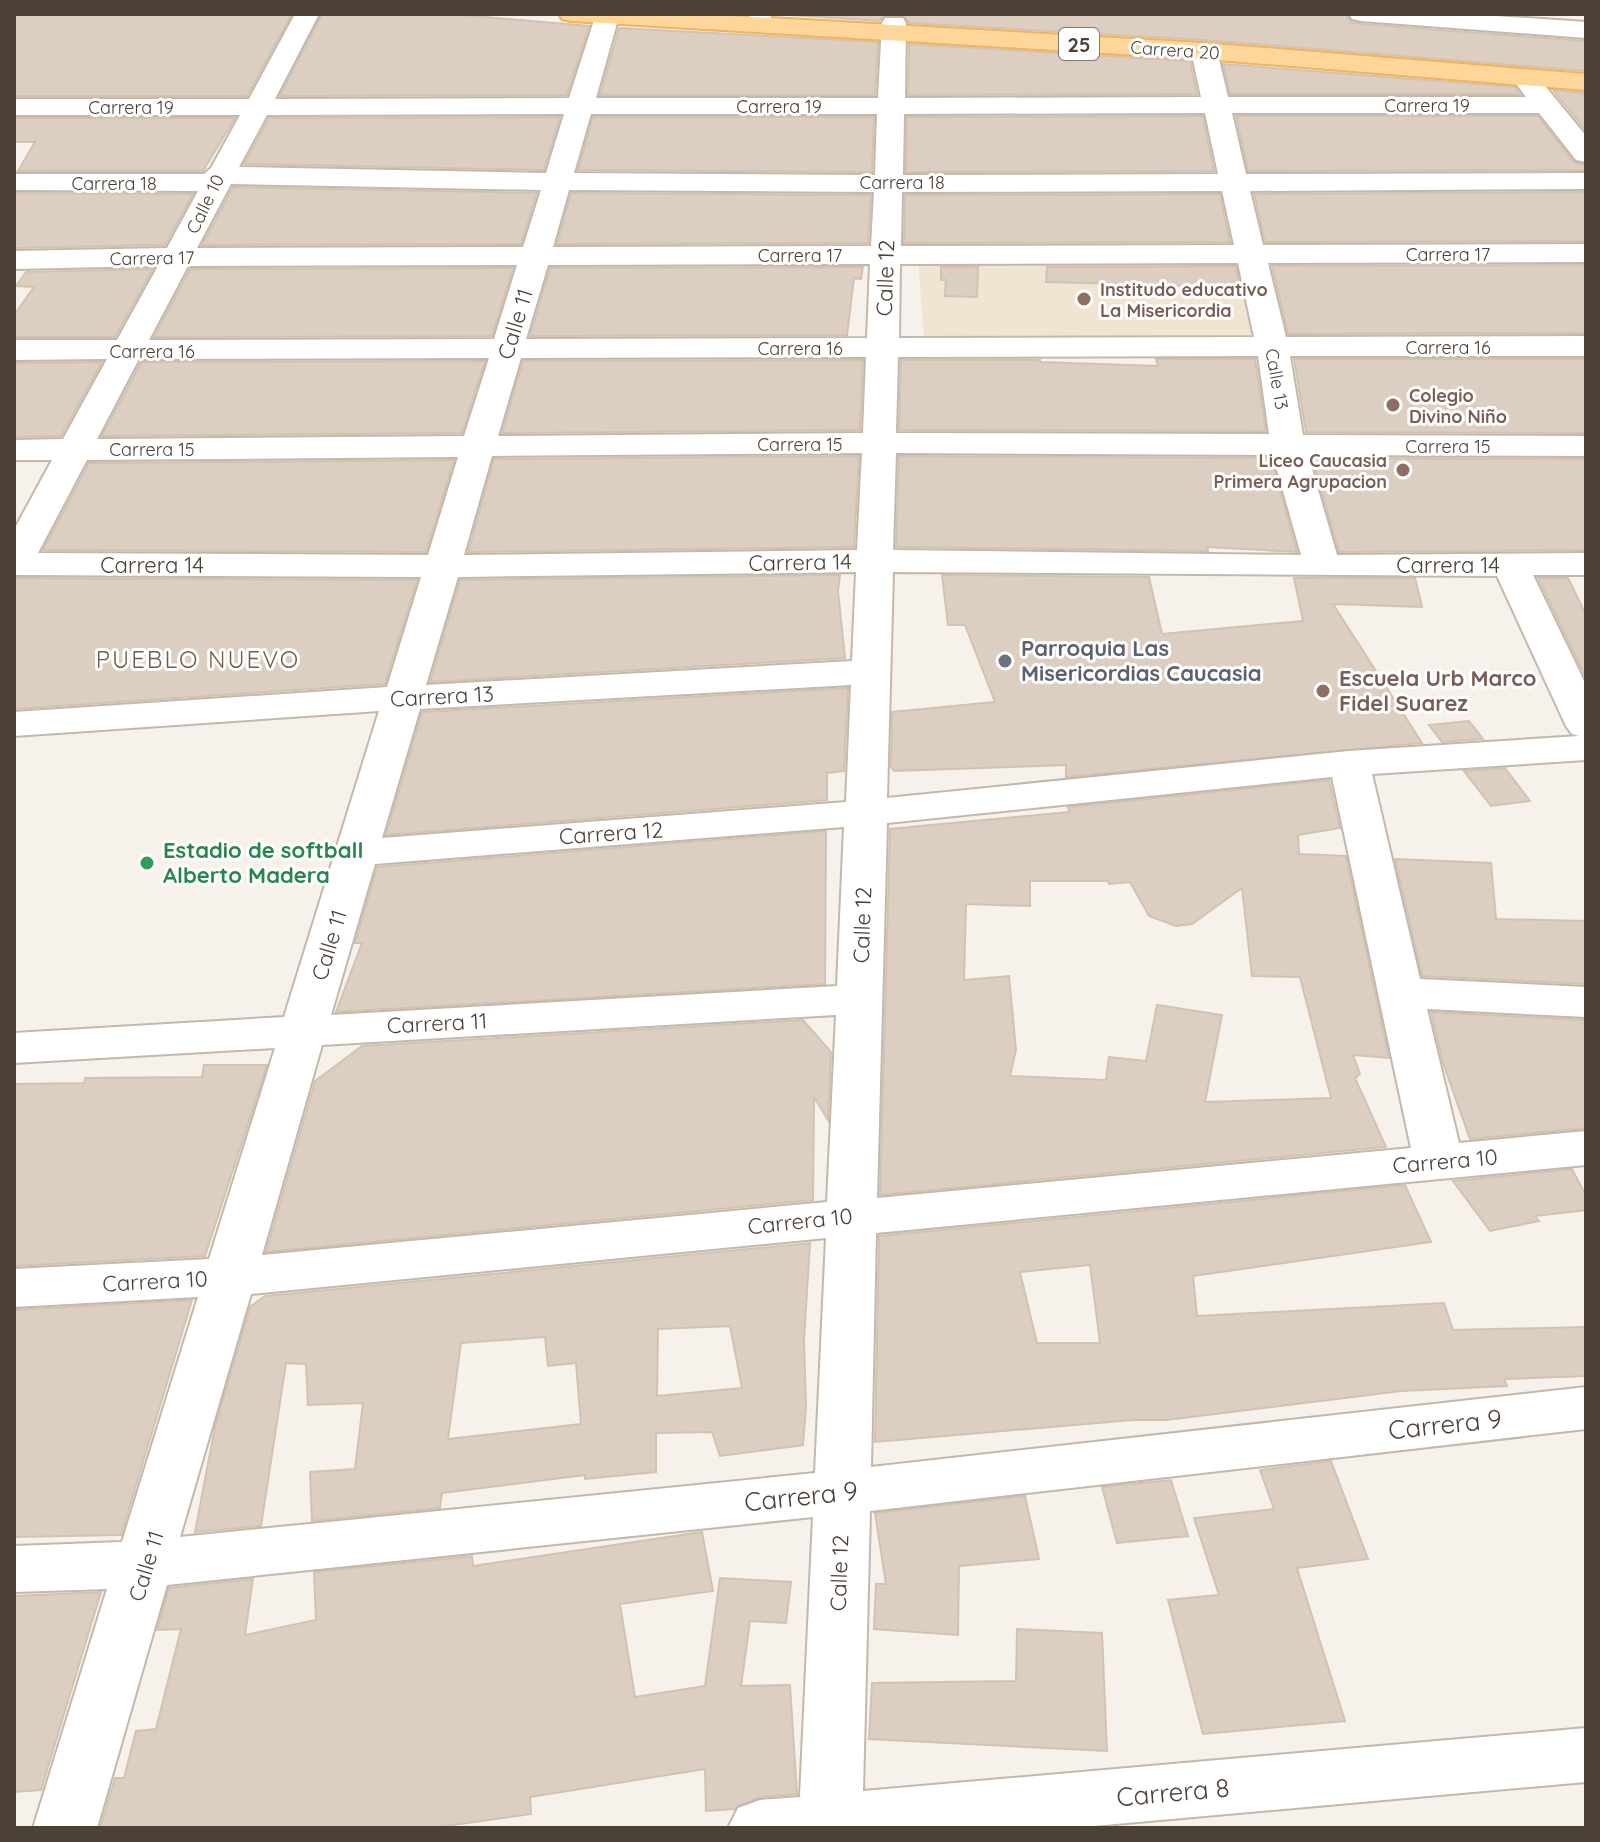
<svg xmlns="http://www.w3.org/2000/svg" width="1600" height="1842" viewBox="0 0 1600 1842" font-family="Quicksand,sans-serif">
  <style>
    .education { fill: #f0e4d3 }
    .building { fill: #dccec1; stroke: #d4c2b1; stroke-width: 2; fill-rule: evenodd }
    .lines { fill: none; stroke-linecap: round; stroke-linejoin: round }
    .minor-casing { stroke: #c3b8ab; stroke-width: 4 }
    .major-casing { stroke: #eeb260; stroke-width: 4 }
    .minor { fill: #fff; fill-rule: evenodd }
    .major { fill: #ffd69a; fill-rule: evenodd }
    .education-dot { fill: #8d6e63; stroke: #fff; stroke-width: 3 }
    .worship-dot { fill: #6b7280; stroke: #fff; stroke-width: 3 }
    .leisure-dot { fill: #2e9e5b; stroke: #fff; stroke-width: 3 }
    .labels { text-anchor: middle; dominant-baseline: central; stroke-width: 6; stroke-linejoin: round; paint-order: stroke }
    .far-street-label { font-size: 18px; fill: #4b4137; stroke: #fff }
    .far-education-label { font-size: 18px; font-weight: bold; fill: #785e54; stroke: #fff; text-anchor: start }
    .shield { fill: #fff; stroke: #817a73; stroke-width: 2 }
    .shield-label { font-size: 20px; font-weight: bold; fill: #4b4137 }
    .street-label { font-size: 22px; fill: #4b4137; stroke: #fff }
    .worship-label { font-size: 22px; font-weight: bold; fill: #5b616d; stroke: #fff; text-anchor: start }
    .education-label { font-size: 22px; font-weight: bold; fill: #785e54; stroke: #fff; text-anchor: start }
    .leisure-label { font-size: 22px; font-weight: bold; fill: #27864d; stroke: #fff; text-anchor: start }
    .neighbourhood-label { font-size: 24px; letter-spacing: 2px; fill: #6f5d4d; stroke: #fff }
    .near-street-label { font-size: 26px; fill: #4b4137; stroke: #fff }
  </style>
  <rect width="100%" height="100%" fill="#f6f1ea"/>
  <!-- education -->
  <path class="education" d="M918,261h318l23,75h-335z"/>
  <!-- building -->
  <path class="building" d="M14,14h278l-45,82h-233z
    M322,14h129l138,12 -22,69 -287,1z
    M775,14h571l5,8 10,2 225,17v30l-382,-31 -295,-17 -6,-8h-18l-6,6z
    M619,28l259,14 -3,53h-275z
    M909,44l281,17 7,33 -289,1z
    M1223,64l292,23 5,7h-290z
    M1553,90l33,3v38z
    M1203,116l11,55 -308,1 1,-55z
    M1236,116h302l36,46 12,3v5l-338,1z
    M560,117l-16,53 -300,-6 25,-46z
    M593,117h281l-2,55 -294,-2z
    M14,118h221l-32,53h-185l17,-29h-21z
    M233,187l304,6 -16,51 -319,1z
    M1586,192v49l-321,1 -11,-48z
    M14,193l179,1 -28,51 -151,3z
    M571,193l300,2 -3,48 -311,1z
    M1220,194l10,48 -326,1 1,-48z
    M1586,265v68l-298,1 -16,-68z
    M1236,266l4,21 -194,-5 1,-15z
    M863,267l-2,12 -7,-1 -7,57 -317,1 20,-68z
    M941,267h37l-1,30 -32,-1 1,-16h-5z
    M513,268l-21,68 -338,1 36,-68z
    M153,269l-38,68h-101v-22l20,-28 -18,-1 10,-14z
    M1156,359h99l11,72 -367,-1 2,-70h139v2l118,4z
    M1294,359h292v74l-280,-1z
    M863,360l-3,70 -358,3 21,-72z
    M485,361l-23,72 -360,3 39,-74z
    M102,362l-41,74 -47,1v-74z
    M859,456l-5,91 -386,5 26,-93z
    M899,456l372,2 26,94 -90,-5 1,4 -312,-4z
    M1312,458l274,1v91l-247,2z
    M454,460l-28,92 -383,-2 46,-87z
    M840,575l-2,16 7,67 -415,24 30,-102z
    M942,575l207,2 13,57 141,-13 -9,-43h121l7,29 -89,-3 89,139 -356,34v-12l-172,6 -3,-4 1,-55 103,-10 -30,-77h-17z
    M14,578l403,2 -32,104 -371,25z
    M1538,578h30l18,37v63z
    M848,688l-4,83 -17,2v27l-441,35 36,-123z
    M1469,721l14,18 -41,3 -13,-17z
    M1505,768l25,33 -39,5 -27,-35z
    M1329,780l11,48 -42,7 1,19 47,2 43,202 -36,-3 7,19 -5,4 31,69 -506,48 10,-366 179,-17 -1,-5zM1030,881h78l1,3 21,-2 19,34 27,10 16,-2 50,-36 10,88 48,1 31,121 -126,4 17,-87 -65,-10 -11,56 -37,-4 -3,23 -96,-4 6,-26 -7,-74 -45,4 2,-76 64,2z
    M826,831l-1,153 -489,28 26,-69h-7l22,-76z
    M1395,859l96,4 5,56 90,2v63l-164,-8z
    M1431,1012l155,8v108l-116,11 -27,-76z
    M803,1020l28,32 -3,68 -14,-23 -1,103 -547,52 49,-171 47,-35z
    M204,1065h63l-62,191 -191,10v-182l70,-1 1,-5 117,-1z
    M1572,1169l14,27v14l-51,6 4,5 -49,10 -37,-50z
    M1405,1185l26,57 -238,34 4,40 247,-13 9,27 133,-3v49l-82,3 3,7 -106,5 -235,29h-33l-258,22 4,-206zM1090,1265l10,78h-63l-17,-71z
    M810,1243l-6,97 2,67 -3,38 -83,11 -8,-24 -56,1v39l-71,7v-4l-143,18 -2,15 -128,13 -2,-49 45,-3 8,-66 -55,2 -2,-41 -20,-1 -25,163 -66,6 20,-105 35,-120 15,-11zM730,1326l12,62 -85,8 1,-67zM545,1337l3,29 28,-3 5,61 -133,15 13,-96z
    M192,1300l-71,235 -107,2v-227z
    M1331,1461l37,98 -71,9 48,153 -142,13 -35,-134 51,-5 -25,-77 80,-9 -14,-39z
    M1171,1480l17,56 -71,7 -15,-56z
    M1025,1496l14,63 -80,7 -1,69 -84,-6 2,-45h10l-11,-71z
    M702,1532l11,59 -93,13 15,93 70,-11 15,-108 71,4 -5,41 -36,-2 -9,65 49,-1 7,109 -37,3 -26,12 -28,2 -1,-42 -175,28 1,17 -99,14h-332l15,-50h9l12,-47 20,-2 25,-100 -24,1 12,-42 84,-9 -8,56 71,-15 -2,-48 158,-16 1,10z
    M101,1592l-60,198 -27,2v-196z
    M1017,1629l85,4 5,118 -238,-12 3,-56 144,-2z"/>
  <g class="lines">
    <defs>
      <path id="minor" d="M295,14h24l-44,85 294,-1 27,-84 23,2 -23,82h282l4,-75 3,-5h18l3,5 -1,75 296,-1 -10,-46 4,-5h18l4,5 11,46h298l-11,-15 4,-6h18l49,60v26l-10,-2 -37,-47h-307l14,61 340,-1v16l-336,2 13,54 323,-1v18l-318,1 18,74 300,-1v20h-296l13,79 283,1v20l-278,-1 29,100 249,-2v22h-53l53,110v75l-214,14 48,205 166,8v30l-159,-8 32,134 127,-12v34l-710,68 -5,234 715,-80v42l-716,82 -7,280 723,-63v54l-515,46h-343l10,-20 22,-8 40,-3 13,-280 -646,68 -70,243h-64l74,-239 -93,3v-46l108,-4 76,-245 -184,10v-38l195,-10 66,-211 -261,15v-30l270,-16 95,-306 -365,25v-24l373,-25 34,-110 -407,-2v-45l38,-70h-38v-20l49,-1 44,-80 -93,1v-20h103l41,-74 -144,3v-18l153,-3 31,-57 -184,-1v-16h190l7,-6 29,-53h-226v-16h235zM1205,113l13,61 -315,1 1,-61zM564,114l-18,59 -307,-6 28,-52zM591,114h286l-2,61 -301,-2zM231,184l310,6 -18,57 -326,1zM569,190l305,2 -3,54 -318,1zM1222,191l12,54 -333,1 1,-54zM1238,263l16,74 -355,1 1,-74zM870,264l-3,74 -341,1 22,-74zM517,265l-23,74 -345,1 39,-74zM1258,356l11,78 -373,-1 2,-76zM866,357l-3,76 -365,3 23,-78zM489,358l-25,78 -367,3 42,-80zM862,453l-5,97 -393,5 28,-99zM896,453l377,2 28,100 -408,-5zM458,457l-30,98 -390,-2 49,-93zM856,572l-4,89 -426,24 32,-108zM893,572l604,4 69,150 6,8 7,2 -230,15 -462,47zM851,685l-5,117 -464,36 38,-129zM1332,777l79,371 -534,50 10,-375zM844,827l-7,159 -506,29 44,-151zM836,1015l-9,187 -565,53 60,-210zM826,1238l-11,235 -635,64 71,-243z
        M748,14h24v1l-3,5h-18z
        M1349,14h117l120,8v16l-225,-17 -9,-2z"/>
      <path id="major" d="M559,14h140l505,29 382,31v16l-382,-31 -633,-38 -9,-2z"/>
    </defs>
    <!-- minor casing -->
    <use href="#minor" class="minor-casing"/>
    <!-- major casing -->
    <use href="#major" class="major-casing"/>
    <!-- minor -->
    <use href="#minor" class="minor"/>
    <!-- major -->
    <use href="#major" class="major"/>
  </g>
  <!-- markers -->
  <g class="education-dot">
    <circle cx="1084" cy="299" r="8"/>
    <circle cx="1393" cy="405" r="8"/>
    <circle cx="1403" cy="470" r="8"/>
    <circle cx="1323" cy="691" r="8"/>
  </g>
  <circle class="worship-dot" cx="1005" cy="661" r="8"/>
  <circle class="leisure-dot" cx="147" cy="863" r="8"/>
  <g class="labels">
    <!-- far-street labels -->
    <g class="far-street-label">
      <text transform="translate(1175 50) rotate(4)">Carrera 20</text>
      <text x="1427" y="105">Carrera 19</text>
      <text x="779" y="106">Carrera 19</text>
      <text x="131" y="107">Carrera 19</text>
      <text x="902" y="182">Carrera 18</text>
      <text x="114" y="183">Carrera 18</text>
      <text transform="translate(205 204) rotate(-64)">Calle 10</text>
      <text x="1448" y="254">Carrera 17</text>
      <text x="800" y="255">Carrera 17</text>
      <text transform="translate(152 258) rotate(-1)">Carrera 17</text>
      <text x="1448" y="347">Carrera 16</text>
      <text x="800" y="348">Carrera 16</text>
      <text x="152" y="351">Carrera 16</text>
      <text transform="translate(1277 379) rotate(80)">Calle 13</text>
      <text x="800" y="444">Carrera 15</text>
      <text x="1448" y="446">Carrera 15</text>
      <text x="152" y="449">Carrera 15</text>
    </g>
    <!-- far-education labels -->
    <g class="far-education-label">
      <text x="1100" y="289">Institudo educativo<tspan x="1100" dy="21">La Misericordia</tspan></text>
      <text x="1409" y="395">Colegio<tspan x="1409" dy="21">Divino Niño</tspan></text>
      <text x="1387" y="460" text-anchor="end">Liceo Caucasia<tspan x="1387" dy="21">Primera Agrupacion</tspan></text>
    </g>
    <!-- shield labels -->
    <rect class="shield" x="1059" y="28" width="40" height="32" rx="6"/>
    <g class="shield-label">
      <text x="1079" y="44">25</text>
    </g>
    <!-- street labels -->
    <g class="street-label">
      <text transform="translate(885 278) rotate(-88)">Calle 12</text>
      <text transform="translate(515 324) rotate(-73)">Calle 11</text>
      <text transform="translate(800 562) rotate(-1)">Carrera 14</text>
      <text x="152" y="565">Carrera 14</text>
      <text x="1448" y="565">Carrera 14</text>
      <text transform="translate(442 696) rotate(-3)">Carrera 13</text>
      <text transform="translate(611 833) rotate(-4)">Carrera 12</text>
      <text transform="translate(862 925) rotate(-88)">Calle 12</text>
      <text transform="translate(329 945) rotate(-73)">Calle 11</text>
      <text transform="translate(437 1023) rotate(-3)">Carrera 11</text>
      <text transform="translate(1445 1161) rotate(-5)">Carrera 10</text>
      <text transform="translate(800 1221) rotate(-6)">Carrera 10</text>
      <text transform="translate(155 1281) rotate(-3)">Carrera 10</text>
      <text transform="translate(146 1566) rotate(-73)">Calle 11</text>
      <text transform="translate(839 1573) rotate(-88)">Calle 12</text>
    </g>
    <!-- worship labels -->
    <g class="worship-label">
      <text x="1021" y="648">Parroquia Las<tspan x="1021" dy="25">Misericordias Caucasia</tspan></text>
    </g>
    <!-- education labels -->
    <g class="education-label">
      <text x="1339" y="678">Escuela Urb Marco<tspan x="1339" dy="25">Fidel Suarez</tspan></text>
    </g>
    <!-- leisure labels -->
    <g class="leisure-label">
      <text x="163" y="850">Estadio de softball<tspan x="163" dy="25">Alberto Madera</tspan></text>
    </g>
    <!-- neighbourhood labels -->
    <g class="neighbourhood-label">
      <text x="198" y="659">PUEBLO NUEVO</text>
    </g>
    <!-- near-street labels -->
    <g class="near-street-label">
      <text transform="translate(1445 1424) rotate(-6)">Carrera 9</text>
      <text transform="translate(801 1496) rotate(-6)">Carrera 9</text>
      <text transform="translate(1173 1792) rotate(-5)">Carrera 8</text>
    </g>
  </g>
  <!-- border -->
  <rect width="1600" height="1842" fill="none" stroke="#4b4137" stroke-width="32"/>
</svg>
